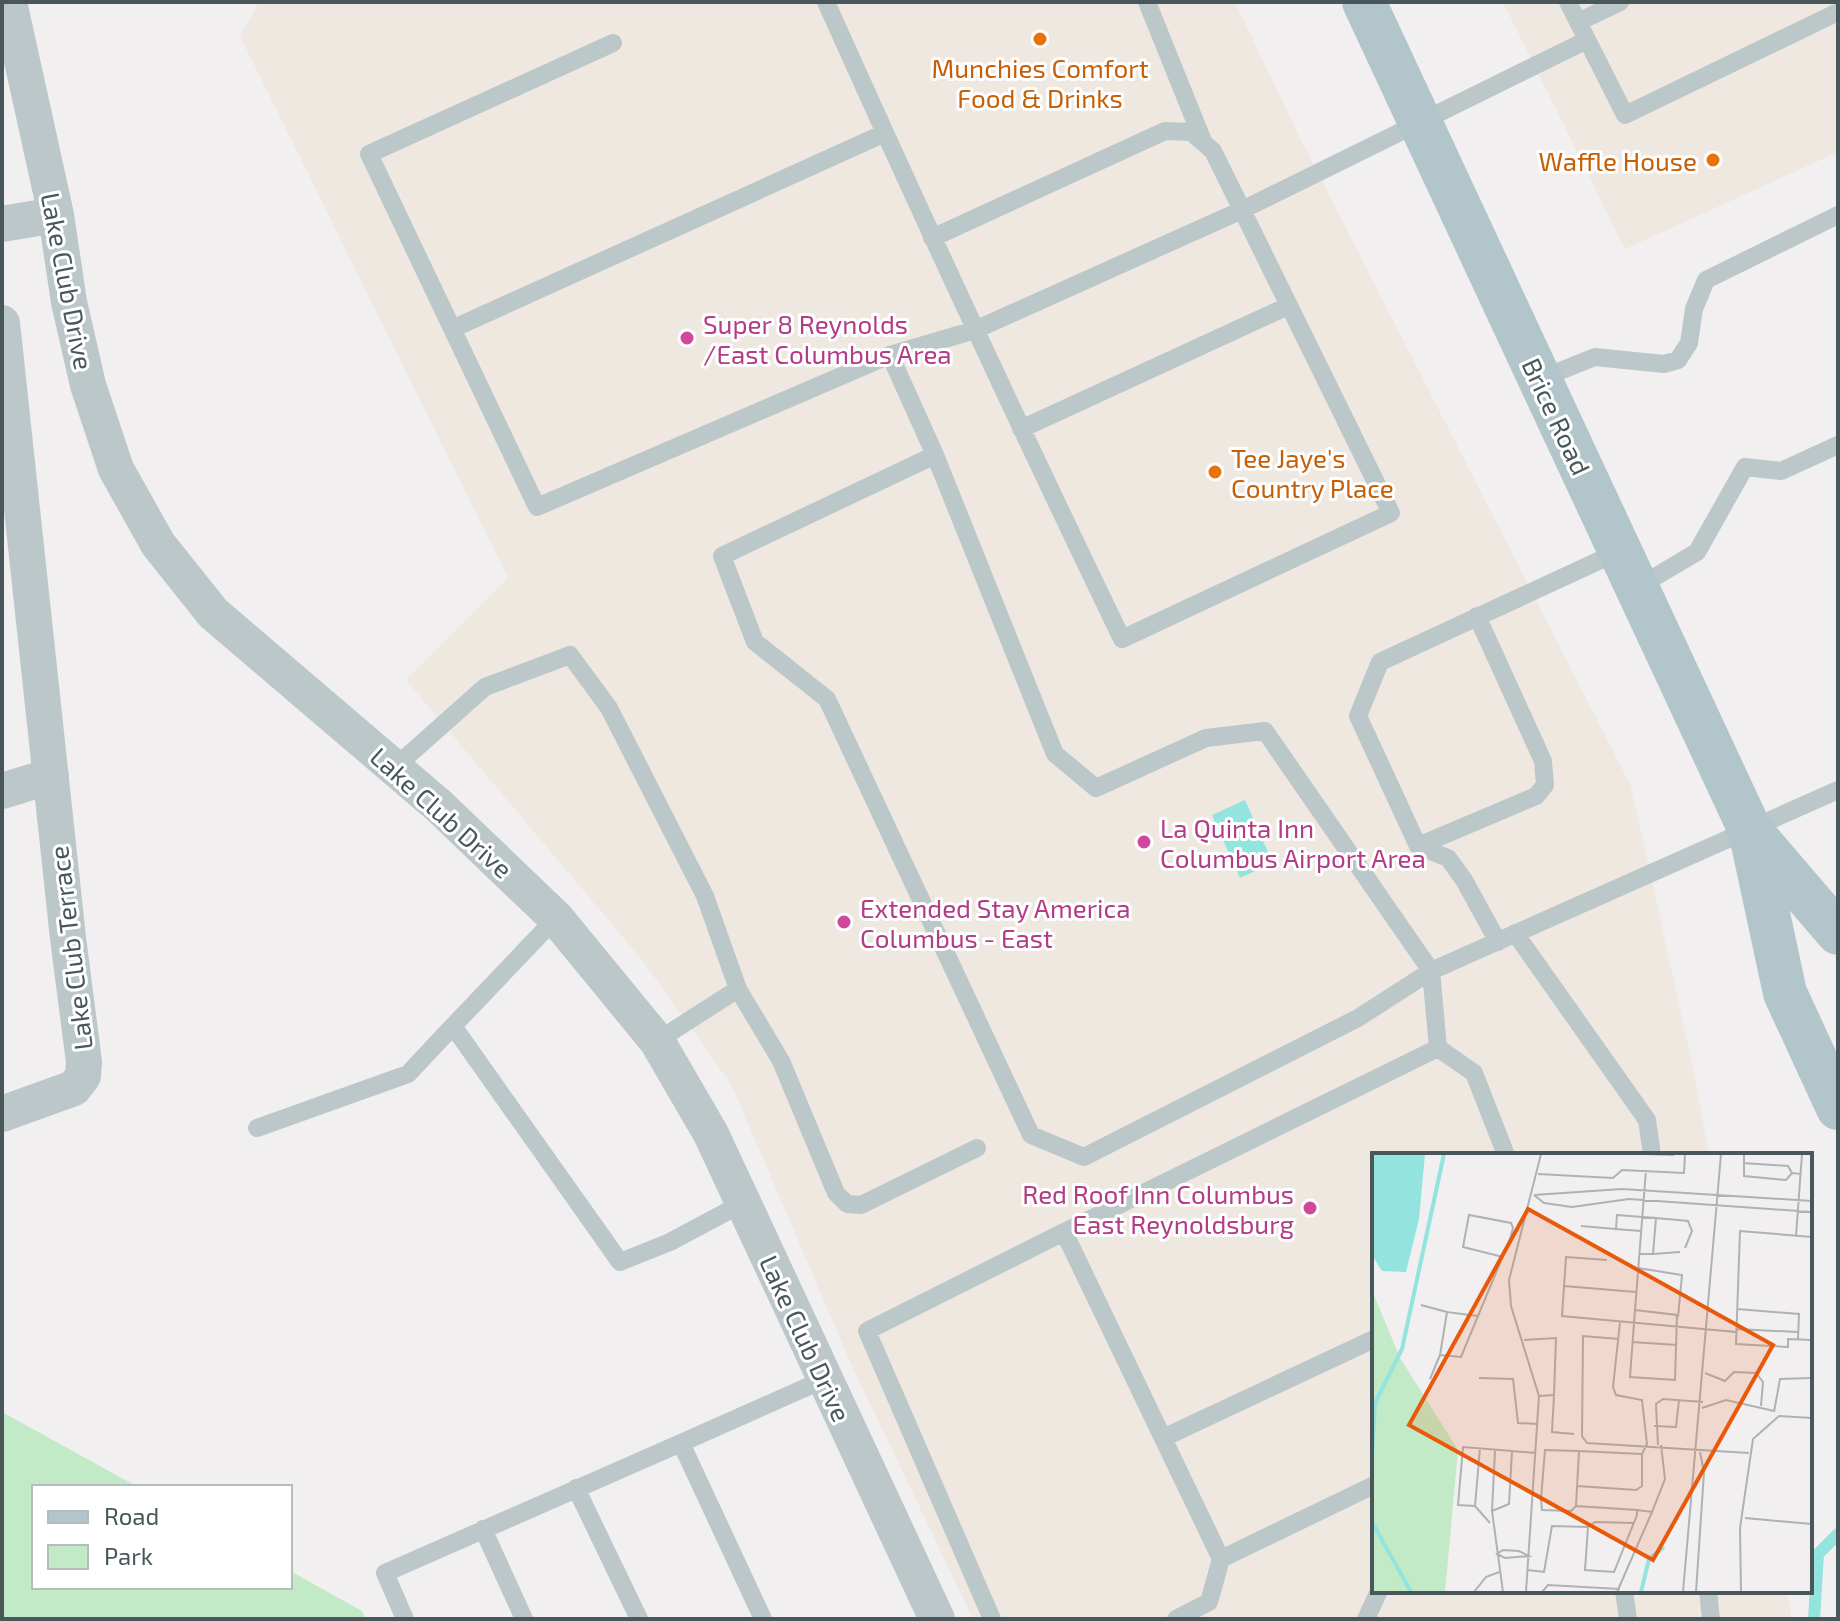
<svg xmlns="http://www.w3.org/2000/svg" width="1840" height="1621" viewBox="0 0 1840 1621" font-family="'Exo 2',sans-serif">
  <style>
    .commercial { fill: #efe8e1 }
    .green { fill: #c2eac6 }
    .water { fill: #93e3de }
    .lines { fill: none; stroke-linecap: round; stroke-linejoin: round }
    .stream { stroke: #93e3de; stroke-width: 12 }
    .lane { stroke: #bcc7ca; stroke-width: 18 }
    .street { stroke: #bcc7ca; stroke-width: 36 }
    .primary { stroke: #b1c5cb; stroke-width: 44 }
    .food-dot { fill: #e8710a; stroke: #fff; stroke-width: 3 }
    .hotel-dot { fill: #d1479c; stroke: #fff; stroke-width: 3 }
    .labels { text-anchor: middle; dominant-baseline: central; stroke-width: 6; stroke-linejoin: round; paint-order: stroke }
    .food-label { font-size: 26px; fill: #c56008; stroke: #fff }
    .street-label { font-size: 26px; fill: #49575a; stroke: #fff }
    .hotel-label { font-size: 26px; fill: #b23c85; stroke: #fff; text-anchor: start }
    .inset-river { fill: none; stroke: #93e3de; stroke-width: 4 }
    .inset-road { fill: none; stroke: #aeb2b4; stroke-width: 2 }
    .view { fill: #e8590c; fill-opacity: 0.15; stroke: #e8590c; stroke-width: 4 }
    .inset-edge { fill: none; stroke: #49575a; stroke-width: 4 }
  </style>
  <rect width="100%" height="100%" fill="#f1eff0"/>
  <!-- commercial -->
  <path class="commercial" d="M259,2h976l65,136 331,648 63,286 15,83h-335v436h413l5,28h-819l-122,-255 -120,-280 -89,-124 -236,-280 102,-102 -268,-542z
    M1503,2h335v150l-213,97z"/>
  <!-- green -->
  <path class="green" d="M2,1412l136,75h-104v100h256v-16l72,40 3,8h-363z"/>
  <!-- water -->
  <path class="water" d="M1245,800l28,63 -33,15 -28,-63z"/>
  <g class="lines">
    <!-- stream -->
    <path class="stream" d="M1814,1619l4,-65 20,-20"/>
    <!-- lane -->
    <path class="lane" d="M826,2c96,214 194,426 296,637l269,-126 -178,-362 -22,-19 -26,-1 -233,107
      M1147,2l56,139
      M1568,2l57,113 213,-103
      M1578,22l42,-20
      M613,43l-244,111 168,353 353,-152 85,-25 267,-120 345,-170
      M452,329l433,-196
      M890,355l45,100 120,299 41,34 110,-50 59,-7 166,240 7,77 -374,184 157,327 153,-74
      M1540,379l55,-22 69,7 14,-4 11,-17 5,-34 12,-29 132,-65
      M1021,429l267,-123
      M935,455l-213,101 33,86 72,57 204,436 53,22 274,-139 73,-47 407,-181
      M1638,587l59,-35 48,-85 36,4 57,-26
      M394,768l91,-81 85,-32 39,53 96,188 33,93 -81,52
      M1418,846l118,-50 9,-11 -2,-24 -66,-145
      M1515,933l132,187 5,35
      M1498,942l-34,-62 -16,-22 -30,-12 -60,-130 22,-54 240,-111
      M738,989l43,72 55,132 11,11 14,1 116,-57
      M453,1026l103,-108
      M1438,1048l36,25 32,82
      M257,1128l151,-54 45,-48 167,236 50,-20 73,-39
      M1163,1438l211,-99
      M576,1488l63,131
      M483,1529l41,90
      M1624,1591l4,28
      M1708,1591l3,28
      M405,1619l-20,-46 296,-130
      M763,1619l-82,-176 144,-64
      M992,1619l-125,-288 197,-99
      M1176,1619l33,-17 12,-43
      M1366,1619l13,-28"/>
    <!-- street -->
    <path class="street" d="M9,2l47,213 13,87 19,83 28,84 42,75 55,69 226,193 117,112 101,123 54,93 226,485
      M2,224l54,-9
      M2,323l66,615 16,124 -1,14 -9,12 -72,26
      M2,791l49,-15"/>
    <!-- primary -->
    <path class="primary" d="M1364,2l386,828 35,163 53,115
      M1754,835l84,98"/>
  </g>
  <!-- markers -->
  <g class="food-dot">
    <circle cx="1040" cy="39" r="8"/>
    <circle cx="1713" cy="160" r="8"/>
    <circle cx="1215" cy="472" r="8"/>
  </g>
  <g class="hotel-dot">
    <circle cx="687" cy="338" r="8"/>
    <circle cx="1144" cy="842" r="8"/>
    <circle cx="844" cy="922" r="8"/>
    <circle cx="1310" cy="1208" r="8"/>
  </g>
  <g class="labels">
    <!-- food labels -->
    <g class="food-label">
      <text x="1040" y="67">Munchies Comfort<tspan x="1040" dy="30">Food &amp; Drinks</tspan></text>
      <text x="1697" y="160" text-anchor="end">Waffle House</text>
      <text x="1231" y="457" text-anchor="start">Tee Jaye's<tspan x="1231" dy="30">Country Place</tspan></text>
    </g>
    <!-- street labels -->
    <g class="street-label">
      <text transform="translate(68 281) rotate(79)">Lake Club Drive</text>
      <text transform="translate(1557 416) rotate(65)">Brice Road</text>
      <text transform="translate(442 812) rotate(42)">Lake Club Drive</text>
      <text transform="translate(70 948) rotate(-97)">Lake Club Terrace</text>
      <text transform="translate(806 1338) rotate(65)">Lake Club Drive</text>
    </g>
    <!-- hotel labels -->
    <g class="hotel-label">
      <text x="703" y="323">Super 8 Reynolds<tspan x="703" dy="30">/East Columbus Area</tspan></text>
      <text x="1160" y="827">La Quinta Inn<tspan x="1160" dy="30">Columbus Airport Area</tspan></text>
      <text x="860" y="907">Extended Stay America<tspan x="860" dy="30">Columbus - East</tspan></text>
      <text x="1294" y="1193" text-anchor="end">Red Roof Inn Columbus<tspan x="1294" dy="30">East Reynoldsburg</tspan></text>
    </g>
  </g>
  <!-- overview -->
  <g transform="translate(1372 1153)">
    <rect width="440" height="440" fill="#f1eff0"/>
    <path d="M0,137l28,68 58,92 -13,142h-73z" fill="#c2eac6"/>
    <path d="M0,1h53l-6,65 -13,53 -24,-1 -10,-16z" fill="#93e3de"/>
    <path class="inset-river" d="M0,304l3,-54 27,-54 42,-195M0,369l39,70M269,439l8,-33 15,-12"/>
    <path class="inset-road" d="M119,1h36M273,1l29,1M372,1v22l42,4 6,-7 9,1M371,10l45,3 4,7M166,21l75,4 9,-8 62,3 1,-19M162,42l10,8 28,4 57,-8 183,13M162,42l88,-6 190,12M284,65l32,3 4,10 -7,17M209,73l35,3M424,83l6,-82M440,84l-72,-6 -4,113 52,3v-8l24,1M267,101h14l3,-36 -39,-3 -1,14 25,2M281,101l27,-2M235,107l-41,-3 -4,59 174,16M266,115l44,7 -4,42M192,133l72,6M49,152l26,7M365,156l62,5 -1,25M263,157l42,5 -2,65 -45,-3 5,-67 11,-140M106,163l-31,-4 -7,43 21,2 49,-118 3,-11 -2,-5 -42,-8 -6,32 40,10M364,176l62,3M247,186l-36,-3 -1,100 5,7 162,10M152,187l32,-2 -2,57 -15,1M260,189l45,3M333,220l20,8 9,-9 22,1 7,9 -2,24M107,225l34,1 5,44 20,1M58,226l10,-24M182,242l-2,37 22,2M330,255l24,-8 48,11M402,259l6,-33 32,-1M282,273l22,1 3,-27M286,292l-2,-41 7,-5 40,3M205,333l59,4 6,-4v-32M103,353l5,-58M204,353l-5,5 -29,-1 -1,-11 4,-49 34,1M265,357l15,2 13,-33 -4,-34M120,358l3,-61M373,365l67,6M118,370l-15,-17 -17,-1 5,-58 49,4M216,374l7,-5 39,1M131,397l16,1 10,5 -24,2 -8,-4zM156,417l16,2 8,-46 36,1 -3,43 29,2 23,-57v-5l-61,-4 3,-55 63,3 5,-10 -5,-44 -26,-5 -3,-8 7,-65M102,439l12,-15 13,-5M131,439l-11,-81 17,-7 3,-53 24,2M154,439l13,-196 -28,-90 -2,-26 32,-126M170,439l6,-7 72,4M245,439l35,-80M311,439l38,-438M324,439l8,-120 -4,-20M369,439l-1,-64 13,-89 26,-23 33,2"/>
    <path class="view" d="M156,56l245,136 -120,215 -244,-135z"/>
    <rect width="440" height="440" class="inset-edge"/>
  </g>
  <!-- border -->
  <rect width="1840" height="1621" fill="none" stroke="#49575a" stroke-width="8"/>
  <!-- legend -->
  <rect x="32" y="1485" width="260" height="104" fill="#ffffff" stroke="#b6bcbd" stroke-width="2"/>
  <rect x="48" y="1511" width="40" height="12" fill="#b1c5cb" stroke="#b6bcbd" stroke-width="2"/>
  <text x="104" y="1525" font-size="24" fill="#49575a">Road</text>
  <rect x="48" y="1545" width="40" height="24" fill="#c2eac6" stroke="#b6bcbd" stroke-width="2"/>
  <text x="104" y="1565" font-size="24" fill="#49575a">Park</text>
</svg>
